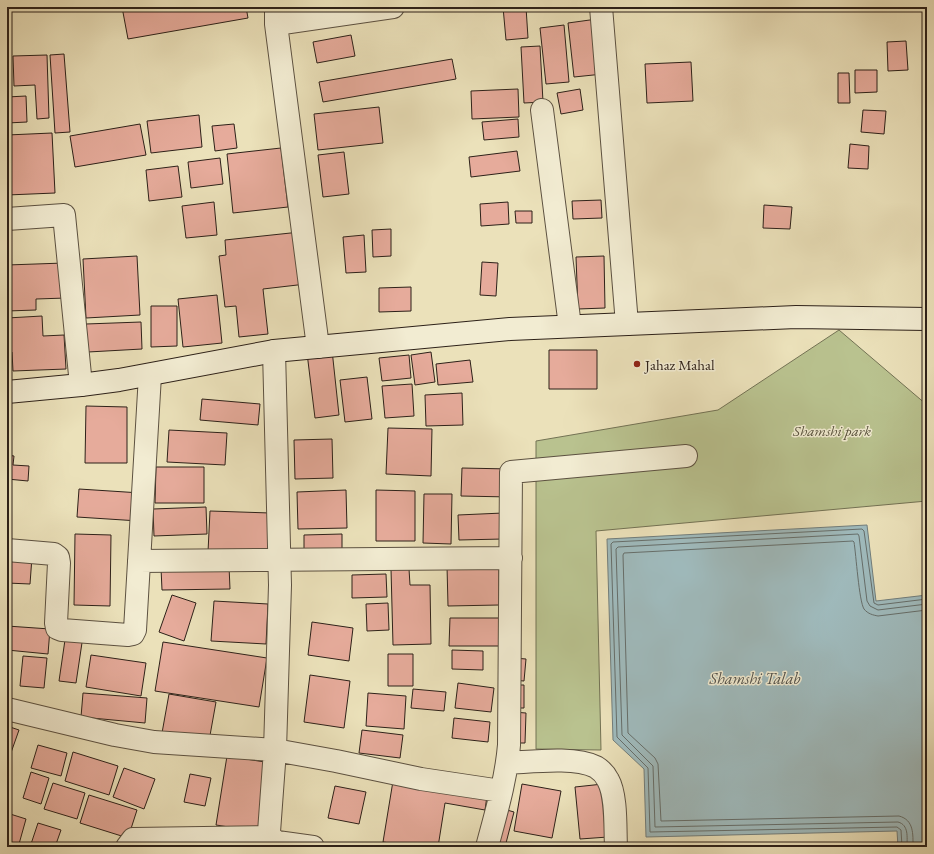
<svg xmlns="http://www.w3.org/2000/svg" width="934" height="854" viewBox="0 0 934 854" font-family="'EB Garamond',serif">
  <style>
    .green { fill: #b9c28f; stroke: #737254 }
    .water { fill: #9fbabc; stroke: #717d7b }
    .lines { fill: none; stroke-linecap: round; stroke-linejoin: round }
    .shore { stroke: #666e6a; stroke-width: 1 }
    .building { fill: #e6ab9b; stroke: #2d2119 }
    .street-casing { stroke: #5c5141; stroke-width: 24 }
    .secondary-casing { stroke: #2d2119; stroke-width: 24 }
    .street { stroke: #f2ecd2; stroke-width: 22 }
    .secondary { stroke: #f2ecd2; stroke-width: 22 }
    .poi-dot { fill: #8f2418; stroke: #f2ecd2; stroke-width: 1.5 }
    .labels { text-anchor: middle; dominant-baseline: central; stroke-width: 3; stroke-linejoin: round; paint-order: stroke }
    .poi-label { font-size: 15px; fill: #2d2119; stroke: #f2ecd2; text-anchor: start }
    .park-label { font-size: 15px; font-style: italic; fill: #57513c; stroke: #f2ecd2 }
    .water-label { font-size: 16px; font-style: italic; fill: #4f4f4a; stroke: #f2ecd2 }
  </style>
  <rect width="100%" height="100%" fill="#ebe1ba"/>
  <filter id="stains"><feTurbulence type="fractalNoise" baseFrequency=".005" numOctaves="4"/><feColorMatrix values="0 0 0 0 .2 0 0 0 0 .09 0 0 0 0 .02 0 0 0 .5 -.17"/></filter>
  <radialGradient id="worn" r=".72"><stop offset=".6" stop-color="#630" stop-opacity="0"/><stop offset="1" stop-color="#630" stop-opacity=".3"/></radialGradient>
  <!-- green -->
  <path class="green" d="M839,330l88,75v96l-331,30 5,219 -65,-1v-308l182,-31z"/>
  <!-- water -->
  <path class="water" d="M867,525l9,76 51,-6v252h-29l-1,-16 -251,6 -2,-68 -31,-29 -6,-201z"/>
  <g class="lines">
    <!-- shore -->
    <path class="shore" d="M902,847l-1,-17 -4,-3 -247,5 -2,-64 -31,-31 -6,-193 2,-2 249,-13 2,2 10,72 4,2 49,-6
      M907,847c0,-10 2,-22 -9,-25l-243,5 -2,-61 -31,-31 -6,-186 2,-2 240,-13 1,2 8,65 3,5 8,4 49,-6
      M913,847c0,-13 1,-27 -14,-31l-238,5 -3,-57 -3,-6 -27,-25 -5,-178 1,-2 229,-12 1,1c2,12 5,59 10,67 4,5 9,6 14,7l49,-6"/>
  </g>
  <!-- building -->
  <path class="building" d="M122,7h124l2,11 -120,21z
    M503,7h23l2,31 -22,2z
    M597,19l6,55 -29,3 -6,-54z
    M564,25l5,57 -23,2 -6,-56z
    M351,35l4,21 -38,7 -4,-21z
    M906,41l2,29 -20,1 -1,-29z
    M540,46l3,56 -19,1 -3,-56z
    M64,54l6,78 -15,1 -5,-78z
    M47,55l2,63 -12,1 -2,-34 -21,1 -1,-30z
    M452,59l4,20 -133,23 -4,-20z
    M691,62l2,39 -46,2 -2,-39z
    M855,70h22v22l-22,1z
    M838,73h11l1,30h-12z
    M518,89l1,28 -47,2 -1,-28z
    M580,89l3,21 -22,4 -4,-21z
    M26,96l1,26 -20,1v-26z
    M379,107l4,36 -65,7 -4,-36z
    M863,110l23,1 -2,23 -23,-2z
    M199,115l3,32 -51,6 -4,-32z
    M518,119l1,18 -35,3 -2,-18z
    M140,124l6,31 -71,12 -5,-31z
    M234,124l3,24 -22,3 -3,-25z
    M52,133l3,60 -48,2v-60z
    M850,144l19,2 -1,23 -20,-1z
    M281,148l7,59 -55,6 -6,-59z
    M517,151l3,20 -49,6 -2,-20z
    M344,152l5,42 -26,3 -5,-42z
    M220,158l3,26 -32,4 -3,-26z
    M178,166l4,31 -33,4 -3,-31z
    M601,200l1,18 -29,1 -1,-18z
    M214,202l3,33 -31,3 -4,-32z
    M508,202l1,22 -28,2 -1,-22z
    M764,205l28,2 -2,22 -27,-1z
    M515,211h17v12h-16z
    M391,229v27l-18,1 -1,-27z
    M300,232l6,52 -43,5 5,45 -29,3 -3,-31 -11,1 -6,-51 7,-1 -1,-15z
    M364,235l2,37 -20,1 -3,-36z
    M137,256l3,59 -54,3 -3,-59z
    M604,256l1,52 -27,1 -2,-52z
    M482,262l16,1 -2,33 -16,-1z
    M64,263l2,35 -30,1v11l-29,1v-46z
    M411,287v24l-32,1v-24z
    M217,295l5,48 -39,4 -5,-48z
    M151,306h26v40l-26,1z
    M42,316l1,20 21,-1 2,34 -53,2 -1,-19h-5v-34z
    M141,322l1,27 -54,3 -2,-28z
    M332,350l7,65 -24,3 -8,-65z
    M549,350h48v39h-48z
    M431,352l4,30 -20,3 -4,-30z
    M409,355l2,23 -29,3 -3,-23z
    M470,360l3,22 -35,3 -2,-21z
    M367,377l5,42 -27,3 -5,-42z
    M412,384l2,32 -29,2 -3,-32z
    M462,393l1,32 -37,1 -1,-31z
    M202,399l58,5 -2,21 -58,-5z
    M86,406l41,1v56h-42z
    M388,428l44,1 -1,47 -45,-2z
    M169,430l58,3 -2,32 -58,-3z
    M332,439l1,39 -38,1 -1,-39z
    M7,455l7,1 -1,9 16,1 -1,15 -21,-2z
    M156,467h48v36h-49z
    M462,468l48,1v28l-49,-1z
    M79,489l62,4 -2,28 -62,-4z
    M346,490l1,38 -49,1 -1,-37z
    M376,490l39,1v50h-39z
    M424,494h28l-1,50 -28,-1z
    M206,507l1,27 -53,2 -1,-27z
    M210,511l60,2 -2,42 -60,-3z
    M503,513v26l-44,1 -1,-25z
    M75,534l36,1 -1,71 -36,-1z
    M342,534v16l-38,1v-16z
    M7,556l25,1 -2,27 -23,-1z
    M499,565v40l-51,1 -1,-40z
    M229,566l1,23 -68,1 -1,-22z
    M391,569h18l1,16h20l1,59 -38,1z
    M386,574l1,23 -35,1v-23z
    M172,595l24,8 -12,38 -25,-9z
    M214,601l54,3 -2,40 -55,-3z
    M388,603l1,27 -22,1 -1,-27z
    M450,618h51v28h-52z
    M312,622l41,6 -4,33 -41,-6z
    M7,626l43,3 -2,25 -41,-4z
    M66,633l17,3 -7,47 -17,-2z
    M163,642l104,16 -8,49 -104,-16z
    M452,650l31,1v19l-31,-1z
    M388,654h25v32h-25z
    M91,655l55,8 -5,33 -55,-9z
    M23,656l24,2 -3,30 -24,-2z
    M514,658l12,1 -2,22 -12,-1z
    M310,675l40,6 -6,47 -40,-6z
    M458,683l36,5 -3,24 -36,-4z
    M512,685h12v23h-12z
    M413,689l33,3 -2,19 -33,-3z
    M83,693l64,5 -2,25 -64,-6z
    M368,693l38,3 -2,33 -38,-3z
    M169,694l47,8 -7,39 -47,-8z
    M513,712l13,1 -1,30h-13z
    M454,718l36,4 -2,20 -36,-4z
    M7,726l12,4 -12,34z
    M362,730l41,5 -3,23 -41,-5z
    M38,745l29,8 -6,23 -30,-8z
    M73,752l45,14 -9,29 -44,-14z
    M227,756l44,7 -10,69 -45,-7z
    M124,768l31,11 -11,30 -31,-12z
    M31,772l18,6 -8,26 -18,-6z
    M190,774l21,4 -6,28 -21,-4z
    M393,781l94,15 -2,14 -40,-7 -7,44h-20l-35,-5z
    M53,783l32,10 -8,26 -33,-10z
    M522,784l39,7 -9,47 -38,-7z
    M603,784l5,53 -28,2 -5,-52z
    M335,786l31,6 -7,32 -31,-6z
    M89,795l48,15 -9,28 -48,-15z
    M500,808l14,4 -9,35h-15z
    M7,813l19,6 -7,25 -12,-3z
    M38,823l23,7 -6,17h-25z"/>
  <g class="lines">
    <defs>
      <path id="street" d="M276,7v17l42,323
        M601,7l26,317
        M276,24l117,-17
        M542,110l28,216
        M7,219l57,-4 17,170
        M274,351l6,234 -5,165 -6,82 1,5 7,5 36,5
        M7,550l47,4 4,3 1,6 -3,60 1,5 5,2 66,5 5,-1 2,-4 15,-255
        M139,561l372,-3
        M7,709l108,26 39,7 121,8 61,11 85,18 80,12
        M508,763c23,-1 66,-7 88,4 5,3 10,9 12,13 9,16 7,49 8,67
        M127,847l6,-8 137,-2 -2,10
        M487,847c9,-34 19,-67 22,-102l2,-273 175,-16"/>
      <path id="secondary" d="M7,392l74,-7 38,-5 155,-29 236,-22 286,-12 131,2"/>
    </defs>
    <!-- street casing -->
    <use href="#street" class="street-casing"/>
    <!-- secondary casing -->
    <use href="#secondary" class="secondary-casing"/>
    <!-- street -->
    <use href="#street" class="street"/>
    <!-- secondary -->
    <use href="#secondary" class="secondary"/>
  </g>
  <!-- markers -->
  <circle class="poi-dot" cx="637" cy="364" r="4"/>
  <g class="labels">
    <!-- poi labels -->
    <g class="poi-label">
      <text x="645" y="364">Jahaz Mahal</text>
    </g>
    <!-- park labels -->
    <g class="park-label">
      <text x="832" y="430">Shamshi park</text>
    </g>
    <!-- water labels -->
    <g class="water-label">
      <text x="755" y="678">Shamshi Talab</text>
    </g>
  </g>
  <!-- margin -->
  <rect width="934" height="854" fill="none" stroke="#ebe1ba" stroke-width="24"/>
  <rect x="8" y="8" width="918" height="838" fill="none" stroke="#2d2119" stroke-width="2"/>
  <rect x="12" y="12" width="910" height="830" fill="none" stroke="#2d2119"/>
  <rect width="100%" height="100%" filter="url(#stains)"/>
  <rect width="100%" height="100%" fill="url(#worn)"/>
</svg>
